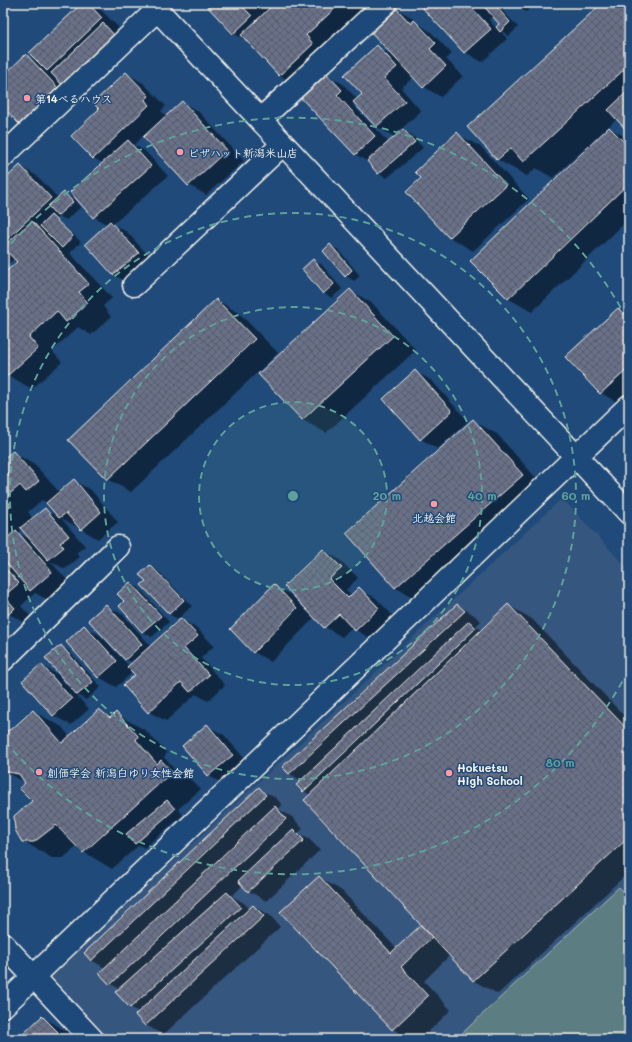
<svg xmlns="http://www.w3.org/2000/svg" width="632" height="1042" viewBox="0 0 632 1042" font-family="Mali,'Klee One',sans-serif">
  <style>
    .built { fill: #35567f }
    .green { fill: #5b7d82; stroke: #a8b7b5 }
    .shadow { fill: #0007; fill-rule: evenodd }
    .building { fill: url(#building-cross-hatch); stroke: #f4f1e8 }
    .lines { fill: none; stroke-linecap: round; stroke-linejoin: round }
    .minor-casing { stroke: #f4f1e8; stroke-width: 25 }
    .minor { stroke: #1f4a7a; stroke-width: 22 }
    .ring { fill: none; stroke: #5fa199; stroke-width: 2; stroke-dasharray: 7 5 }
    .poi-dot { fill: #ff9aa2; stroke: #1f4a7a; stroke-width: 1.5 }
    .labels { text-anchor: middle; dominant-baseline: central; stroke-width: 3; stroke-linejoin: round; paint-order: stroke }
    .poi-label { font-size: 11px; font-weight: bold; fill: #f4f1e8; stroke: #1f4a7a; text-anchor: start }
    .centre { fill: #5fa199; stroke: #1f4a7a; stroke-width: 2 }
    .ring-label { font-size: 12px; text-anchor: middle; font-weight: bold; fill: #5fa199; stroke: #1f4a7a; stroke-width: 3; stroke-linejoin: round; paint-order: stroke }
  </style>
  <defs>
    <pattern id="building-cross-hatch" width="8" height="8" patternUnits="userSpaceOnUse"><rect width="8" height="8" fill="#69718a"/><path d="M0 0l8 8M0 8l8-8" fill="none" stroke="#595c68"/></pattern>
  </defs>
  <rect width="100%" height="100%" fill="#1f4a7a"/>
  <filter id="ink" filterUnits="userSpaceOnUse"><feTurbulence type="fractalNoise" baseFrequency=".025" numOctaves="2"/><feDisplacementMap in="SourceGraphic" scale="8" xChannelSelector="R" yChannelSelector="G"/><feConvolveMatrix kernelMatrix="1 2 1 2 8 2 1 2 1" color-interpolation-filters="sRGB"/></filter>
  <g filter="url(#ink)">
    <!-- built -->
    <path class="built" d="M562,498l67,72v469h-520l-58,-63z"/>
    <!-- green -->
    <path class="green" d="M619,887l10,10v142h-173z"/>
    <!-- shadow -->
    <path class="shadow" d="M3,3h8l-8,8z
      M83,3h6l13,8 17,17 -4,3 5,3 14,14 -51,49 -20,-12 13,15 -73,5v-28l23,-22 14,8z
      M205,3h174l-76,86 -24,-14 -30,-33 -16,-9z
      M420,3h78l4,5 -1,1 17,18 -9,9 -9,-6 7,9 -25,23 -17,-10zM493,15l8,9 -5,4 -7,-8z
      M511,3h24l-9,9z
      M603,3h26v128l-12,-12 -9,8 21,12v80l-97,93 -23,-13 -37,-38 132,-128 -1,-1 -50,46 -17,-10 -9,8 -29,-16 -30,-33z
      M394,7l17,10 6,6 14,9 21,22 -6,5 17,17 -22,21 -17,-10 -10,-10 -13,11 20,23 -25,23 2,1 5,-5 9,5 11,13 -36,30 -8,-5 -9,-10 -15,-9 -29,-80 17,10 14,15 6,-5 14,-47 17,9zM355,103l22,24 18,10 -6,6 -36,-38z
      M126,73l17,10 23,23 -5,5 6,5 15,-14 17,10 45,49 -38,34 -17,-10 -46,-49 -9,9 11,6 23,25 -55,48 14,8 28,31 -25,21 -16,-9 -28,-31 22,-19 -14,-8 9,-54 -10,-5 7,-49z
      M3,123l24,25 -24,22z
      M457,134l24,13 48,52 -56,52 -24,-14 -26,-59z
      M20,166l17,10 21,22 6,-5 9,5 8,9 -15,13 -7,-4 -3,3 25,23 -11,11 42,45 -9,8 8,11 -20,18 -13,-8 -26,24 10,11 -30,27 -24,-14 -5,-5v-27l3,-3 -3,-3v-61l15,-14 -3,-4 -9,8 -3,-2v-82z
      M330,245l9,5 21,26 -6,5 -8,-5z
      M313,260l9,5 20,24 -10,9 -9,-5z
      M350,290l23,14 43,46 -90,83 -23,-13 -43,-46z
      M217,300l23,14 38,39 -147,139 -24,-13z
      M619,309l10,6v78l-11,10 -17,-10 -34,-36z
      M415,371l17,10 36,40 -30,28 -17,-10z
      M473,421l24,13 49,55 -126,112 -24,-13 -49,-55z
      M13,452l23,14 24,27 14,-12 17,9 27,32 -20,17 -17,-10 -2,-3 -2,1 -16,-9 24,28 -9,7 4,4 -15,12 -15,-8 19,21 -21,18 -13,-7 -14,13 11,12 -6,5 -17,-9 -6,-7v-46l6,4 -6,-8v-76l7,-6 -7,-8v-7zM42,500l7,4 11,14 -15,-9 -12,10 -5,-7zM23,529l9,11 -14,-7z
      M323,550l17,10 18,18 -12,12 6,6 7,-7 17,9 19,20 -22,22 -17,-10 -4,-3 -10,10 -17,-10 -39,-41z
      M150,566l8,5 34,35 -14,13 -9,-5 -22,-33z
      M130,583l9,5 30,34 -17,15 -9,-5 -23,-26 5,-5z
      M274,586l17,9 23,23 -43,44 -17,-10z
      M458,605l16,10 7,6 -5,5 6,4 26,-25 24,14 97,102v151l-131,122 -24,-13 -24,-26 -26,26 27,29 -30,29h-12l-16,-10 -74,-152 23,14 55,58 25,-24 -112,-130 -6,-4 -2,-10 -12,-7 -7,-7z
      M106,606l17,9 28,31 30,-27 17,10 16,17 -13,12 24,27 -17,16 -12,-7 -30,27 -17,-9 -13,-37 -3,-3 -17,15 -17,-10 -15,-51 17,10 28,30 4,-3 -8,-4z
      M3,612l7,7 -7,7z
      M61,646l8,5 32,36 -15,13 -12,-7 15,16 -18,16 -17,-9 -31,-35 18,-16 17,10 11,13 2,-1z
      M100,710l12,7 4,-3 29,16 22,23 -3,4 11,13 14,8 12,11 -23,20 5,6 -39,33 -5,-3 -27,24 -28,-17 -6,-6 -15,12h-11l-29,-17 11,-40 -8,-18 -23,-13v-36l10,-6 20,-17 29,16 8,10z
      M207,726l17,9 26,30 -24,20 -17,-9 -25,-30z
      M259,789l17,9 6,7 -4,4 14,8 11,12 -5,4 12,7 10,10 -54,51 -17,-10 -6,-6 -11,11 12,7 6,6 4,-3 17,10 9,11 -117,108 -17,-10 -10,-10 3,-3 -9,-5 -10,-18 -9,-5 -6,-16 -14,-8z
      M3,967l5,5 -5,4z
      M42,1017l24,14 8,8h-55z"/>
    <!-- building -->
    <path class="building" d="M82,3h6l14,15 -55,53 -18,-18z
      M204,3h44l-5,4 9,9 -19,18z
      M275,3h66l-35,32 7,9 -34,32 -38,-41z
      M418,3h62l-7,6 18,20 -27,24z
      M485,3h8l17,19 -10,10 -4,-5 3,-3 -16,-19z
      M602,3h27v62l-106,97 -12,-14 -14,12 -30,-33z
      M394,6l17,18 3,-4 22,23 -6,6 16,17 -23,22 -54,-58z
      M103,23l14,15 -52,50 -14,-15z
      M377,45l20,22 -13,11 21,23 -29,26 -23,-25 9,-8 -18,-19z
      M26,54l34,36 -39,36 -18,-19v-31z
      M126,72l23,24 -4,4 4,5 -56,54 -22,-23 28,-27 -6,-6z
      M326,73l16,17 -5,5 38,41 -20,19 -55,-58z
      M629,90v43l-21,-23z
      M182,101l45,49 -39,36 -45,-49z
      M609,127l20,20v36l-121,116 -38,-38z
      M403,129l12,13 -37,32 -11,-13z
      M3,130l8,8 -8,7z
      M457,132l49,53 -57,53 -43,-46 15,-14 -6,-6z
      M128,140l23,26 -58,52 -23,-26z
      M20,165l31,33 -48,45v-62z
      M64,192l9,10 -16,14 -9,-10z
      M51,215l22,21 -11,12 -22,-22z
      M32,221l57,63 -10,8 9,11 -22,19 -9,-11 -28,26 9,11 -31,28 -4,-5v-29l2,-2 -2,-2v-64l14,-12 -14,-15z
      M110,221l29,32 -26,22 -28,-31z
      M330,244l22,26 -7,7 -22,-26z
      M313,259l21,25 -11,10 -21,-25z
      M350,289l43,47 -91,84 -44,-46z
      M216,299l39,40 -148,141 -39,-40z
      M618,308l11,11v49l-29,26 -35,-37z
      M415,370l37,41 -32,29 -37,-41z
      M473,419l50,56 -128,113 -49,-55z
      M13,451l26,30 -13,11 -6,-7 -15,13 6,7 -8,7v-33l6,-5 -6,-6v-9z
      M74,479l27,33 -20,18 -15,-17 -7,5 -13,-15z
      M45,508l24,28 -9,7 4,4 -16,13 -28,-32z
      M16,530l36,42 -22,19 -27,-32v-17z
      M323,549l19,19 -13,11 19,19 11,-11 20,21 -24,23 -16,-17 -15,14 -40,-42z
      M150,565l34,35 -15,14 -28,-29 5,-4 -7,-6z
      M3,566l16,17 -15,13 11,12 -7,7 -5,-6z
      M130,582l31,34 -19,16 -23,-26 5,-5 -7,-7z
      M274,584l23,24 -44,45 -23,-24z
      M106,604l36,40 -17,16 -37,-40z
      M457,604l8,7 -176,163 -7,-7z
      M508,604l121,127v106l-156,144 -169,-181z
      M181,618l17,18 -14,12 25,27 -19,17 -9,-10 -33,31 -25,-28 12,-10 -8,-8z
      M469,621l7,7 -173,164 -7,-7z
      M84,625l33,36 -19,17 -32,-36z
      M61,645l32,37 -16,13 -32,-37z
      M41,664l31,35 -19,17 -31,-35z
      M99,709l11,9 6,-6 22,24 -2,4 21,24 4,-4 11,12 -89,81 -27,-28 -22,17h-12l-7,-12 -1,-14 18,-15 -13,-13 6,-5 -6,-9 -16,-3v-38l10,-5 20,-18 29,33z
      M207,724l26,31 -25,21 -26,-30z
      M259,787l7,8 -175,166 -7,-8z
      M167,800l8,9 -40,35 -9,-10z
      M275,806l11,13 -176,166 -11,-12z
      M293,829l11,11 -56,52 -10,-11z
      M319,876l72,77 30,-28 11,12 -31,30 27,29 -36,34 -112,-118z
      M227,892l14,15 -111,101 -15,-16z
      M253,905l11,11 -119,110 -10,-11z
      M42,1016l23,23h-47z"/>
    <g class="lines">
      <defs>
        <path id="minor" d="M151,3l478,510
          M261,119l125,-116
          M3,156l155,-147
          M134,285l149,-141
          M3,660l115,-113
          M3,944l89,95
          M3,1006l626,-600"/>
      </defs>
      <!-- minor casing -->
      <use href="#minor" class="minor-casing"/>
      <!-- minor -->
      <use href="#minor" class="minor"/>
    </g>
  </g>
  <!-- distance rings -->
  <circle cx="293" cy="496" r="94" fill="#5fa199" fill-opacity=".12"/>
  <g class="ring">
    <circle cx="293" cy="496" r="94"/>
    <circle cx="293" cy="496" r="189"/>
    <circle cx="293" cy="496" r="283"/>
    <path d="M628 671A378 378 0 0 1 3 739M3 253A378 378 0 0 1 628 321"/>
  </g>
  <!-- markers -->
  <g class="poi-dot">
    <circle cx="27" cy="98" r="4"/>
    <circle cx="180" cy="152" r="4"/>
    <circle cx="434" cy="504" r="4"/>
    <circle cx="39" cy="772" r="4"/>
    <circle cx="449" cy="773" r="4"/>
  </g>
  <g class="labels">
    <!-- poi labels -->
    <g class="poi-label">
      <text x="35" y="98">第14べるハウス</text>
      <text x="188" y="152">ピザハット新潟米山店</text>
      <text x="434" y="517" text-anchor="middle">北越会館</text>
      <text x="457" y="767">Hokuetsu<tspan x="457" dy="13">High School</tspan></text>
      <text x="47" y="772">創価学会 新潟白ゆり女性会館</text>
    </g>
  </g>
  <circle cx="293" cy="496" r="6" class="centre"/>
  <g class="ring-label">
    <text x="387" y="500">20 m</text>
    <text x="482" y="500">40 m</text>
    <text x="576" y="500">60 m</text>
    <text x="560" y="767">80 m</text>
  </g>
  <!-- margin -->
  <rect width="632" height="1042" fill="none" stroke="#1f4a7a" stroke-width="16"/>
  <rect x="8" y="8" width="616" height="1026" fill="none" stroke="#f4f1e8" stroke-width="1.5" filter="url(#ink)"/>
</svg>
